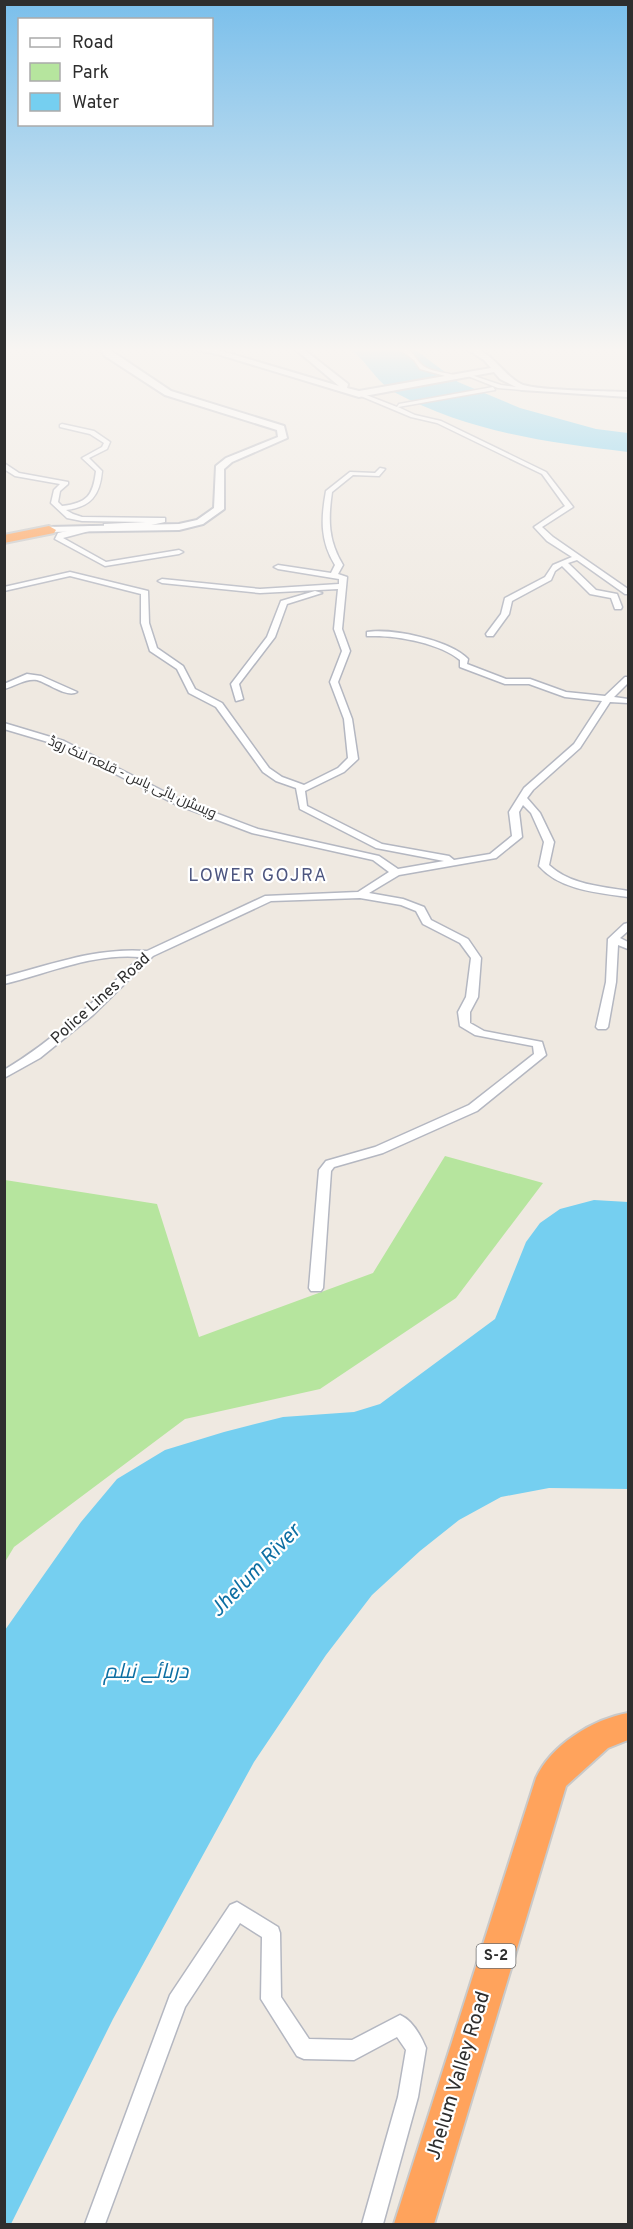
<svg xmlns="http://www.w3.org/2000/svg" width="633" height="2229" viewBox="0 0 633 2229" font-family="Overpass,Cairo,sans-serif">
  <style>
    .green { fill: #b6e59e }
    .water { fill: #75cff0 }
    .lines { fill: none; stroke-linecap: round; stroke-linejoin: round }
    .street-casing { stroke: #b4b7c1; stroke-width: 3 }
    .secondary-casing { stroke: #b4b7c1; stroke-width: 4 }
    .highway-casing { stroke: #c9c9c9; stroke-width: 4 }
    .street { fill: #fff; fill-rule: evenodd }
    .secondary { fill: #fff; fill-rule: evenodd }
    .highway { fill: #ffa35c; fill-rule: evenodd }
    .labels { text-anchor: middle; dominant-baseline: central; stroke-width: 4.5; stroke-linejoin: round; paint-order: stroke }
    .far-street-label { font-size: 14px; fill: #2e2e2e; stroke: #fff }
    .shield { fill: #fff; stroke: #6d6d6d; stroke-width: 1.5 }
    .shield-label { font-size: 15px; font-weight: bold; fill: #2e2e2e }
    .street-label { font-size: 16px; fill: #2e2e2e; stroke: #fff }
    .neighbourhood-label { font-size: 18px; letter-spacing: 1.5px; fill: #4d5680; stroke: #fff }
    .near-street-label { font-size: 20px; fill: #2e2e2e; stroke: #fff }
    .near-water-label { font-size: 21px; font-style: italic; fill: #0d6fa3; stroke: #fff }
  </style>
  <rect width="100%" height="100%" fill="#efe9e1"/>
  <!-- green -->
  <path class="green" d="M445,1156l98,27 -87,115 -136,91 -135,30 -171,128 -9,15v-382l152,24 42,133 174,-64z"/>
  <!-- water -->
  <path class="water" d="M348,348h65l45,34 62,26 76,21 32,4v19c-83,-10 -159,-20 -234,-60 -19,-11 -28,-33 -46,-44z
    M594,1200l34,2v287l-79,-1 -48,9 -42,23 -39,31 -48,44 -46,60 -72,107 -141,257 -102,205h-6v-594l76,-108 36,-43 48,-29 59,-18 59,-15 71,-5 26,-8 115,-85 31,-77 14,-19 20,-14z"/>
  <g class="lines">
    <defs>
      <path id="street" d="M398,348c15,-1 17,13 27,19 10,6 24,5 34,10l-3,2 -36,-10 -6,-9z
        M468,374l33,11 24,3 -3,2 -24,-2 -30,-12z
        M493,387l2,3 -97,17 17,8 26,6 105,51 27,35 -31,20 11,10 75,52v5h-3l-48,-34 -9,3 28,27 21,4 5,13 -1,2h-6l-4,-11 -21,-4 -28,-28 -7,5 -4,9 -39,21 -3,13 -16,22h-6l-1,-2 15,-20 4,-16 40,-21 8,-12 19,-8 -25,-16 -13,-14 31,-21 -23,-32 -105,-51 -26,-6 -55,-23 5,-1 36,14 2,-3z
        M62,424l32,7 16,11 -3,7 -18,9 13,13c-2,24 -11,36 -36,39l7,4 9,3 80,1h3v4l-23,5 -35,1h-3v-4l42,-2 -64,-1 -15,-3 -16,-15 3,-13 6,-6 -45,-8 -11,-7v-6l15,10 49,9v2l-8,7 -2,11 4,4c25,-3 31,-10 34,-35l-14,-13 20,-11 2,-4 -14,-9 -30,-7v-2z
        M380,468l5,1 -6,7 -26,-1 -21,17c-4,27 -4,49 11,73l-5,9 9,3 -5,52 8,22 -12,31 14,37 6,40 -14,13 -39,19 2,15 75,38 67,12 5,4 36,-6 22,-18 -3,-24 15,-24 50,-44 28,-43 -37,-4 -36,-13h-24l-45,-17v-7c-20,-17 -65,-25 -90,-24h-3v-4c25,-4 83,8 101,27l-1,5 39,15h24l36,13 39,4 20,-19h3v6l-14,14 14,2v4l-18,-1 -30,46 -47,42 -6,8 13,15 14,29 -5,23c22,20 51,21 79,26v6c-30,-4 -68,-7 -89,-31l5,-24 -13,-29 -8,-8 -4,7 3,25 -26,21 -97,17 -30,18 34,6 21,8 7,13 37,19 13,19 -3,39 -8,15v11l14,8 58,11 4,13 -69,56 -94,42 -49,14 -3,4 -8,117 -2,3h-10l-2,-3 10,-118 7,-9 49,-14 94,-42 65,-51 -1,-8 -58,-11 -15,-9 -2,-14 8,-15 5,-39 -11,-15 -37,-19 -7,-13 -15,-6 -41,-7 -89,3 -118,55 -60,59 -53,43 -36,20v-8c52,-31 94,-72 136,-113 -47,-4 -91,16 -136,27v-7c48,-13 94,-30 143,-26l118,-55 93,-4 31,-20 -16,-12 -121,-27 -77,-29 -117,-59 -54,-16v-6l60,18 117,59 77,29 121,27 19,13 46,-8 -68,-13 -76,-39 -4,-21 -20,-7 -13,-9 -47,-65 -27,-14 -12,-24 -27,-18 -9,-28v-29l-71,-18 -66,15v-4l66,-15 78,19 1,32 8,25 26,18 12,23 27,14 47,65 13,9 22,8 34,-17 10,-10 -4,-39 -14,-37 12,-31 -8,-22 4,-40 -78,4 -98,-10 -4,-2 4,-2 98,10 79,-5v-5l-61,-10 -4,-2 4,-2 53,8 4,-8c-15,-24 -14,-47 -9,-74l24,-19 25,1z
        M90,526l4,2 -1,2 -30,8 43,24 73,-12 4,2 -4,2 -74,12 -50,-27 3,-6z
        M315,591l7,2 -35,11 -12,33 -36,47 4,15 -7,2 -5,-17 36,-47 14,-36z
        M27,674l14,2 36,16c-10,6 -29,-9 -40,-12 -11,-2 -22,6 -33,9v-5z
        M628,923v8l-8,7 8,4v7l-10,-4 -2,37 -8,45 -2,2h-8l-2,-2 10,-45 2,-43 16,-15z
        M237,1902l41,25 2,6 1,64 28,42 43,1 48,-25c12,5 21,21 26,33l-8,49 -35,127h-21l36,-127 8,-47 -9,-13 -43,23 -50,-1 -7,-3 -36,-57 1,-62 -22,-14 -55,84 -80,217h-20l85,-229 60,-90z"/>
      <path id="secondary" d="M99,348h8l64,43 113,35 3,12 -55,24 -8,7v40l-21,15 -24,6 -133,2v-4l3,-1 130,-3 18,-4 17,-12 2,-42 10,-8 52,-21 -1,-7 -112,-35 -60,-39z
        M186,348l32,2 121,36 -45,-38h8l46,36 -1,4 12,3 132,-23 -7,-8 -19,-12c25,-2 36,26 56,36 14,7 87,7 107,8v5l-106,-7 -22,-11 -6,-7 -135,25 -142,-43z"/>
      <path id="highway" d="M49,526l7,4 -2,3 -50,10v-8z
        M628,1713v27l-20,8 -42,38 -132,438h-40l142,-446c15,-33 57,-59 92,-65z"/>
    </defs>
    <!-- street casing -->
    <use href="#street" class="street-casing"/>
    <!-- secondary casing -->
    <use href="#secondary" class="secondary-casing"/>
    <!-- highway casing -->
    <use href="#highway" class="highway-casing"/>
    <!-- street -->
    <use href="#street" class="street"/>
    <!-- secondary -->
    <use href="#secondary" class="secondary"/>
    <!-- highway -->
    <use href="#highway" class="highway"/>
  </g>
  <!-- sky -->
  <linearGradient id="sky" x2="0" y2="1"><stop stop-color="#7abfeb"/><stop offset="0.53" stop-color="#f8f5f2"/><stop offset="1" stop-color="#f8f5f2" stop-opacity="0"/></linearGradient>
  <rect width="633" height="660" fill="url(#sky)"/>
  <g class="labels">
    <!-- far-street labels -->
    <g class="far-street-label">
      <text transform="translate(132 778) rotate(24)">ویسٹرن بائی پاس - قلعہ لنک روڈ</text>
    </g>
    <!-- shield labels -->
    <rect class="shield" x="476.5" y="1944" width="39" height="24" rx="4.5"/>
    <g class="shield-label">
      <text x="496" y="1956">S-2</text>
    </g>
    <!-- street labels -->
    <g class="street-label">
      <text transform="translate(101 999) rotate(-42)">Police Lines Road</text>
    </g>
    <!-- neighbourhood labels -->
    <g class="neighbourhood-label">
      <text x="258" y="876">LOWER GOJRA</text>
    </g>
    <!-- near-street labels -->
    <g class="near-street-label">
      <text transform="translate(459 2076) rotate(-73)">Jhelum Valley Road</text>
    </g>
    <!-- near-water labels -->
    <g class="near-water-label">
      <text transform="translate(256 1571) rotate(-46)">Jhelum River</text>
      <text x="146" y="1672">دریائے نیلم</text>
    </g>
  </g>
  <!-- border -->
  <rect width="633" height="2229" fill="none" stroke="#2e2e2e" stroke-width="12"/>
  <!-- legend -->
  <rect x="18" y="18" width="195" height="108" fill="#ffffff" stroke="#ababab" stroke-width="1.5"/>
  <rect x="30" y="38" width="30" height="9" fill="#ffffff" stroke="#ababab" stroke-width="1.5"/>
  <text x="72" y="48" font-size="18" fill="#2e2e2e">Road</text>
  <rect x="30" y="63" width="30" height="18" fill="#b6e59e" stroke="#ababab" stroke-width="1.5"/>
  <text x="72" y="78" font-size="18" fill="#2e2e2e">Park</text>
  <rect x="30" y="93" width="30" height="18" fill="#75cff0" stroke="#ababab" stroke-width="1.5"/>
  <text x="72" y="108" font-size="18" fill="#2e2e2e">Water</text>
</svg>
